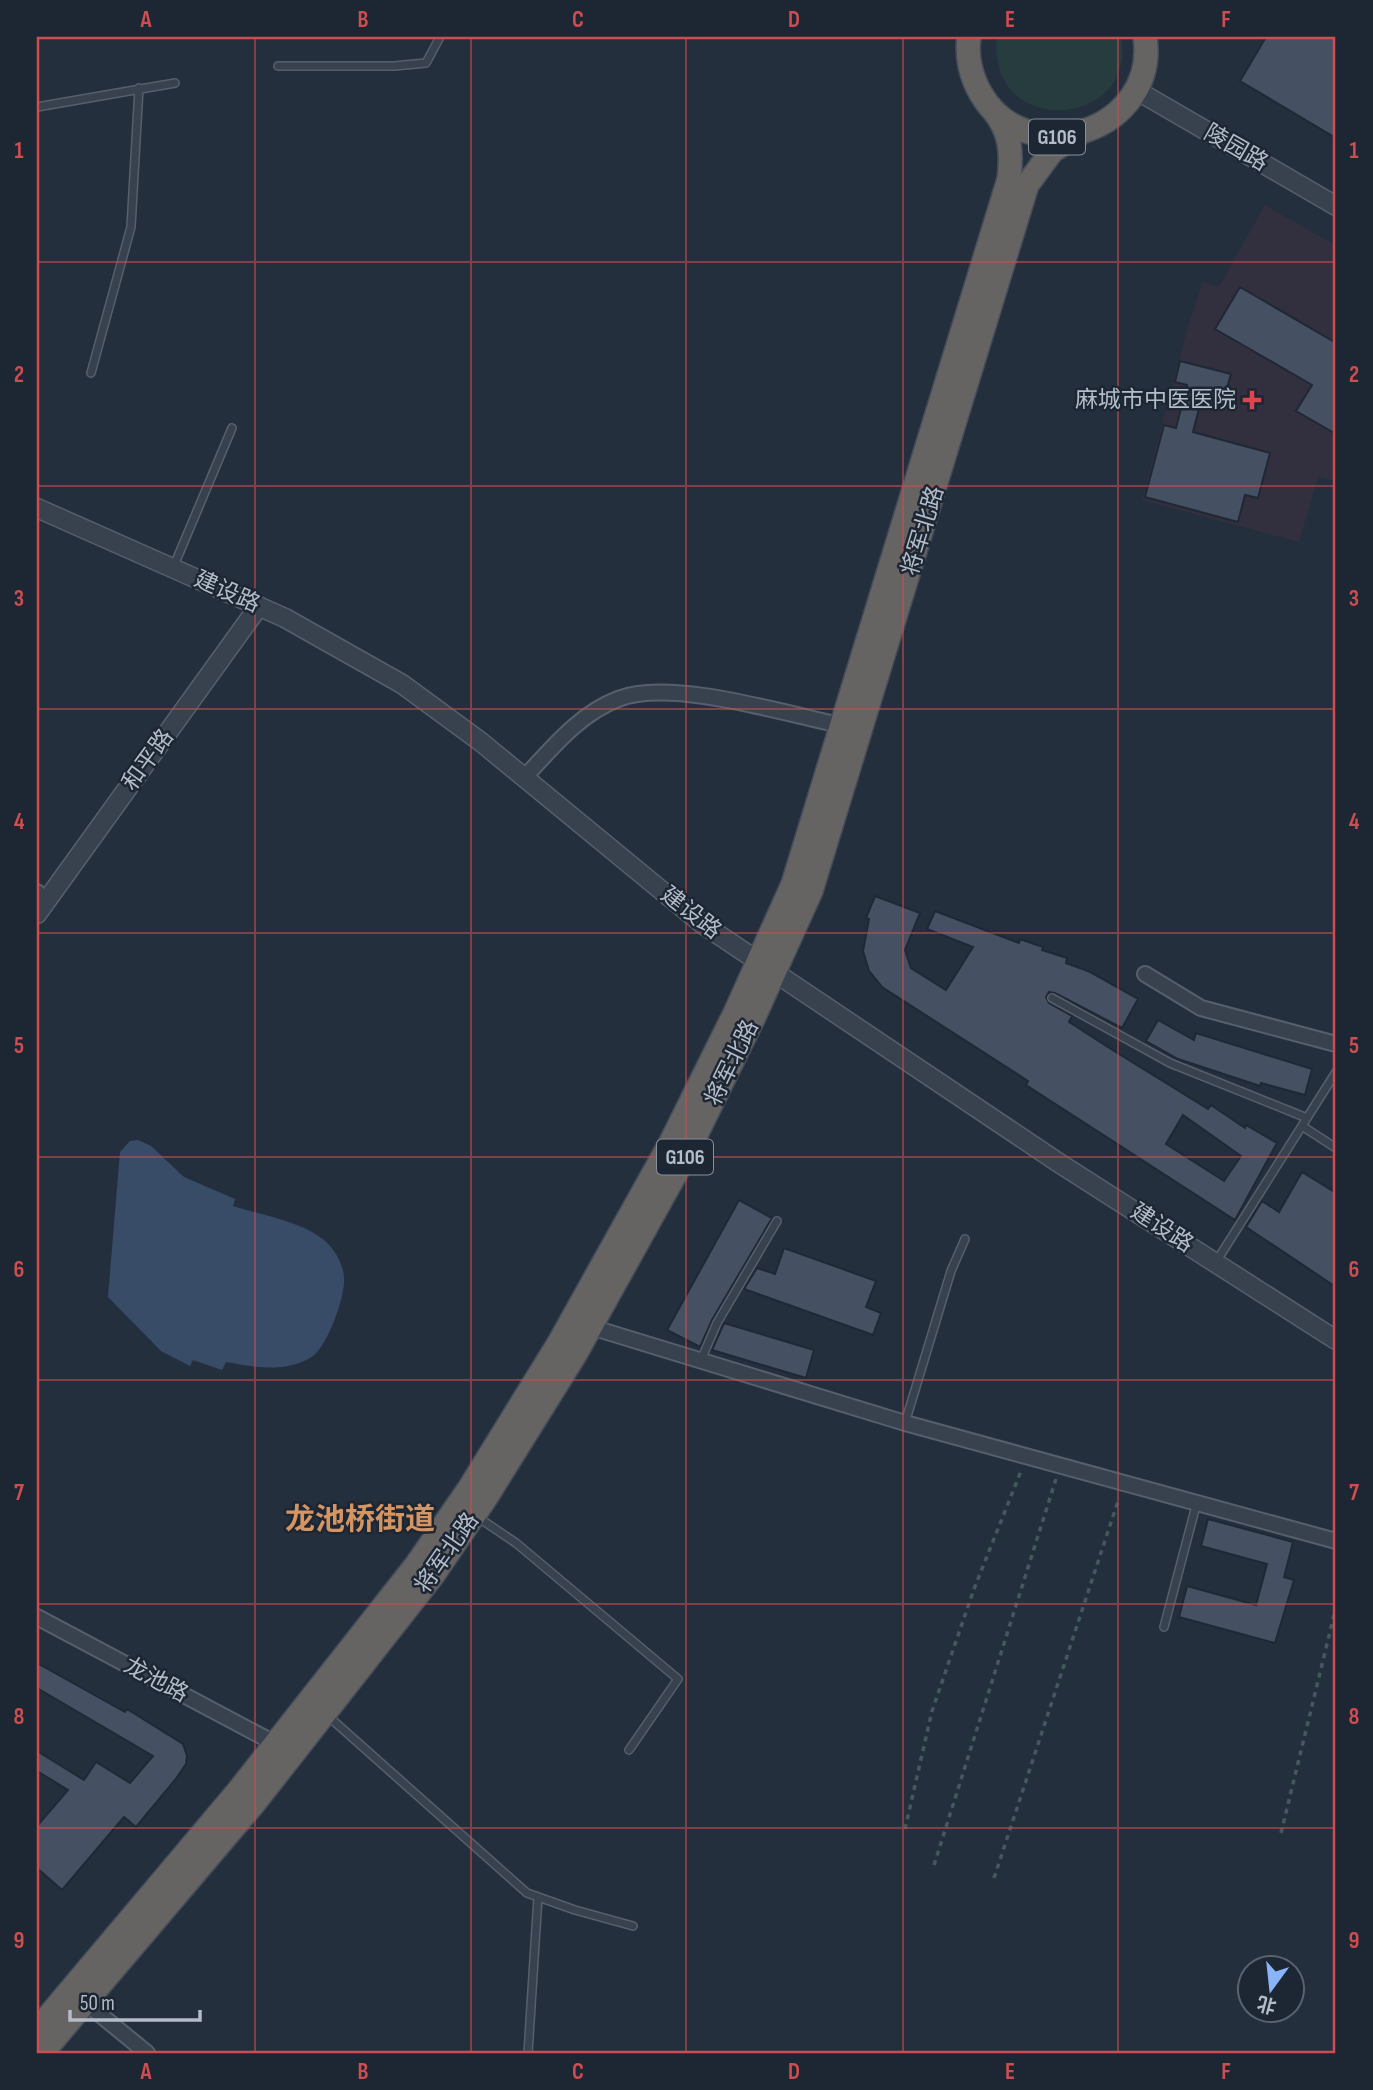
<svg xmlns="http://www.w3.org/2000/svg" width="1373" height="2090" viewBox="0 0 1373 2090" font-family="'Sofia Sans Condensed','Noto Sans SC',sans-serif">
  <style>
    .medical { fill: #32303f }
    .green { fill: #263c3f }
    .water { fill: #394c67 }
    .building { fill: #455162; stroke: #1f2835; stroke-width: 2; fill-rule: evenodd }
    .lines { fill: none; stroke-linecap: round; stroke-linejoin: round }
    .service-casing { stroke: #565f6c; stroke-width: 10 }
    .minor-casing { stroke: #565f6c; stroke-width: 18 }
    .tertiary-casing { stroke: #565f6c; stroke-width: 21 }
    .trunk-casing { stroke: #434c59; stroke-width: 26 }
    .path { stroke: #44595c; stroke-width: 3.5; stroke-dasharray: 5 5; stroke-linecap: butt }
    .service { stroke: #38414e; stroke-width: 7 }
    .minor { stroke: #38414e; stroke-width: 14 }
    .tertiary { stroke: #38414e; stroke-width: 18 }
    .trunk { stroke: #656462; stroke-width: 23 }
    .grid { fill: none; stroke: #ce4d50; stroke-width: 2; stroke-opacity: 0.55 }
    .health-dot { fill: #e0444e; stroke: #1d2633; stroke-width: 2.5 }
    .labels { text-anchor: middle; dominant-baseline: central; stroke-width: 5; stroke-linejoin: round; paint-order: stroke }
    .shield { fill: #1d2633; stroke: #878f9c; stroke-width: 2 }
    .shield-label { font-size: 21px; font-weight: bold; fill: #b4bcc9 }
    .street-label { font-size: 23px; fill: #b4bcc9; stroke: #1d2633 }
    .poi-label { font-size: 23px; fill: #b4bcc9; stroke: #1d2633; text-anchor: end }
    .district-label { font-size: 30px; font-weight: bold; fill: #d59563; stroke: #1d2633 }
    .neatline { fill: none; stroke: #ce4d50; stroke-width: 2.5 }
    .grid-label { font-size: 23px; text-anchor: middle; font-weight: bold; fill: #ce4d50 }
  </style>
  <rect width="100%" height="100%" fill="#242f3e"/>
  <!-- medical -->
  <path class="medical" d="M1265,205l71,41v235l-18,-4 -19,65 -157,-42 47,-177 14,-41 16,5z"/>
  <!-- green -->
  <path class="green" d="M997,37h124c17,93 -136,102 -124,0z"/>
  <!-- water -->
  <path class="water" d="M138,1140l13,6 33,31 51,22 -2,7c28,9 68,15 91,34 10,9 19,23 20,37 2,18 -17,72 -34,81 -27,15 -56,9 -84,4l-4,8 -29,-10 -3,6 -29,-15 -53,-54 12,-145 10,-11z"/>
  <!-- building -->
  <path class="building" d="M1266,37h70v101l-96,-57z
    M1240,287l96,56v91l-40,-23 16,-26 -97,-56z
    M1180,361l51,13 -8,28 -21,-5 -9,35 77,21 -12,45 -13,-3 -7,27 -93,-25 19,-72 12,3 11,-43 -12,-3z
    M875,896l45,17 -15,37 6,18 35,22 27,-43 -46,-18 8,-18 84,32 1,-4 23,8 -1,3 25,8 -1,5 22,8 50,28 -16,29 -67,-35 -6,-1 -3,5 3,6 23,13 -3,6 42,27 97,60 3,-4 34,23 1,-3 31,18 -42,77 -209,-135 2,-4 -146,-94 -13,-16 -6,-20 6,-32 -3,-1zM1183,1115l58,41 -17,25 -58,-37z
    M1158,1020l36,20 2,-7 116,36 -7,26 -44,-12 -1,3 -82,-27 -32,-18z
    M1302,1172l34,21v94l-90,-60 16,-26 17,11z
    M739,1200l33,18 -60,102 -12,27 -33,-17z
    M784,1248l92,33 -10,26 15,6 -8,22 -129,-46 13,-21 18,6z
    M724,1323l90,27 -8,28 -94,-28z
    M1208,1519l85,23 -9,35 10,3 -19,63 -96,-26 8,-31 69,19 11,-41 -66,-18z
    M37,1663l88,49 2,-3 56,35 4,12 -1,8 -11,16 -39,47 -12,-10 -62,73 -25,-22v-42l31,-36 -31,-19v-20l47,29 12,-18 34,21 23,-27 -116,-68z"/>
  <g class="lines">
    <defs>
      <path id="service" d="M278,66h116l32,-3 14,-26
        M37,107l138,-24
        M91,373l40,-146 8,-139
        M173,568l59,-140
        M1052,998l118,65 137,55
        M1302,1126l34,22
        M1216,1262l120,-190
        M701,1360l16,-37 60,-102
        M905,1423l46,-152 14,-32
        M476,1516l40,27 162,136 -49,71
        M1164,1627l33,-125
        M328,1716l199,177 48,17 58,16
        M528,2053l10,-156"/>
      <path id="minor" d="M524,778c28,-30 55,-64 94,-79 53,-21 168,15 226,27
        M37,892l7,12
        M1145,974l56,34 135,36
        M591,1327l314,96 431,118
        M37,1617l239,127
        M86,2003l61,50"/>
      <path id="tertiary" d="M1136,90l200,116
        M37,508l248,110 117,66 79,58 220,181 358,240 277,177
        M37,914l222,-308"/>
      <path id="trunk" d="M969,37c-3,19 2,40 12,57 47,80 178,36 164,-57
        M37,2030l203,-241 177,-225 52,-75 90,-146 111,-199 66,-133 57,-127 216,-705c3,-26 2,-46 -15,-68
        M42,2053l213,-251 178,-227 52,-76 91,-146 111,-200 66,-134 58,-128 216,-706 25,-34 26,-16"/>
    </defs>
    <!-- service casing -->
    <use href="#service" class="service-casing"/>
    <!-- minor casing -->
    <use href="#minor" class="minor-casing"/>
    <!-- tertiary casing -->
    <use href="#tertiary" class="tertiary-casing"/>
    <!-- trunk casing -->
    <use href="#trunk" class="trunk-casing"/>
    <!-- path -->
    <path class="path" d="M905,1829l27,-118 42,-122 47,-118
      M1281,1833l55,-226
      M934,1865l122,-386
      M994,1878l125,-380"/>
    <!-- service -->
    <use href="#service" class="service"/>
    <!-- minor -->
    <use href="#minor" class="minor"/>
    <!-- tertiary -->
    <use href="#tertiary" class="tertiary"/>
    <!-- trunk -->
    <use href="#trunk" class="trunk"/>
  </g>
  <!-- grid -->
  <path class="grid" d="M255,37v2016M471,37v2016M686,37v2016M903,37v2016M1118,37v2016M37,262h1299M37,486h1299M37,709h1299M37,933h1299M37,1157h1299M37,1380h1299M37,1604h1299M37,1828h1299"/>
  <!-- markers -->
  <path class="health-dot" d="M1248.5 389.5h7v7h7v7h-7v7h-7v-7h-7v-7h7z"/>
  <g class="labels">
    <!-- shield labels -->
    <g class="shield">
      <rect x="1029" y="119.5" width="56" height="35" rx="5"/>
      <rect x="657" y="1139.5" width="56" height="35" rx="5"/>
    </g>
    <g class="shield-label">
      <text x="1057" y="137">G106</text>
      <text x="685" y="1157">G106</text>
    </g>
    <!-- street labels -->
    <g class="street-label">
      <text transform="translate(1236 148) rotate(30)">陵园路</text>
      <text transform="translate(923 531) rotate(-73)">将军北路</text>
      <text transform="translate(227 592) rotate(24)">建设路</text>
      <text transform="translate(148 760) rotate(-54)">和平路</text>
      <text transform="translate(691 913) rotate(38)">建设路</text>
      <text transform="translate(732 1063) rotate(-64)">将军北路</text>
      <text transform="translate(1162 1228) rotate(33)">建设路</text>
      <text transform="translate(447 1553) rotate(-55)">将军北路</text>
      <text transform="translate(156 1680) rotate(28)">龙池路</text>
    </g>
    <!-- poi labels -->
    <g class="poi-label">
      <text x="1236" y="400">麻城市中医医院</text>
    </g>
    <!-- district labels -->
    <g class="district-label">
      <text x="360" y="1520">龙池桥街道</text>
    </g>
  </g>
  <!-- border -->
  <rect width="1373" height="2090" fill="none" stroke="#1d2633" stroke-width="77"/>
  <!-- north arrow -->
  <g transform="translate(1271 1989) rotate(195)"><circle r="33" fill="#1d2633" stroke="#59626f" stroke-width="2"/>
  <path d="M0-5L12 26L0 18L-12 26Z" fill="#8ab4f8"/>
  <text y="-10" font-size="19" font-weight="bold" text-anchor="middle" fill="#b4bcc9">北</text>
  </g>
  <!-- scale -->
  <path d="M70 2010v10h130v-10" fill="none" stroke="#b4bcc9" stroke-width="3.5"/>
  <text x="80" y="2010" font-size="21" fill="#b4bcc9" stroke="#1d2633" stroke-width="5" paint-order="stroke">50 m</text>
  <rect x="38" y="38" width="1296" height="2014" class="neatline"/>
  <g class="grid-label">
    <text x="146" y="27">A</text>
    <text x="363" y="27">B</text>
    <text x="578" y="27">C</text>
    <text x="794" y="27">D</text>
    <text x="1010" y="27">E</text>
    <text x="1226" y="27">F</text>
    <text x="19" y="158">1</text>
    <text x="1354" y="158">1</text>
    <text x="19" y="382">2</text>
    <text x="1354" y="382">2</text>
    <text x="19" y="606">3</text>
    <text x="1354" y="606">3</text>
    <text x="19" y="829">4</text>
    <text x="1354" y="829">4</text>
    <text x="19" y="1053">5</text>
    <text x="1354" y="1053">5</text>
    <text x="19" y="1277">6</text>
    <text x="1354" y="1277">6</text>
    <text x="19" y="1500">7</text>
    <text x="1354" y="1500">7</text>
    <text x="19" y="1724">8</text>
    <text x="1354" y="1724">8</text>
    <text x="19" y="1948">9</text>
    <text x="1354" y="1948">9</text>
    <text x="146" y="2079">A</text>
    <text x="363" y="2079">B</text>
    <text x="578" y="2079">C</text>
    <text x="794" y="2079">D</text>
    <text x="1010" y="2079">E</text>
    <text x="1226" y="2079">F</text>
  </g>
</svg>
